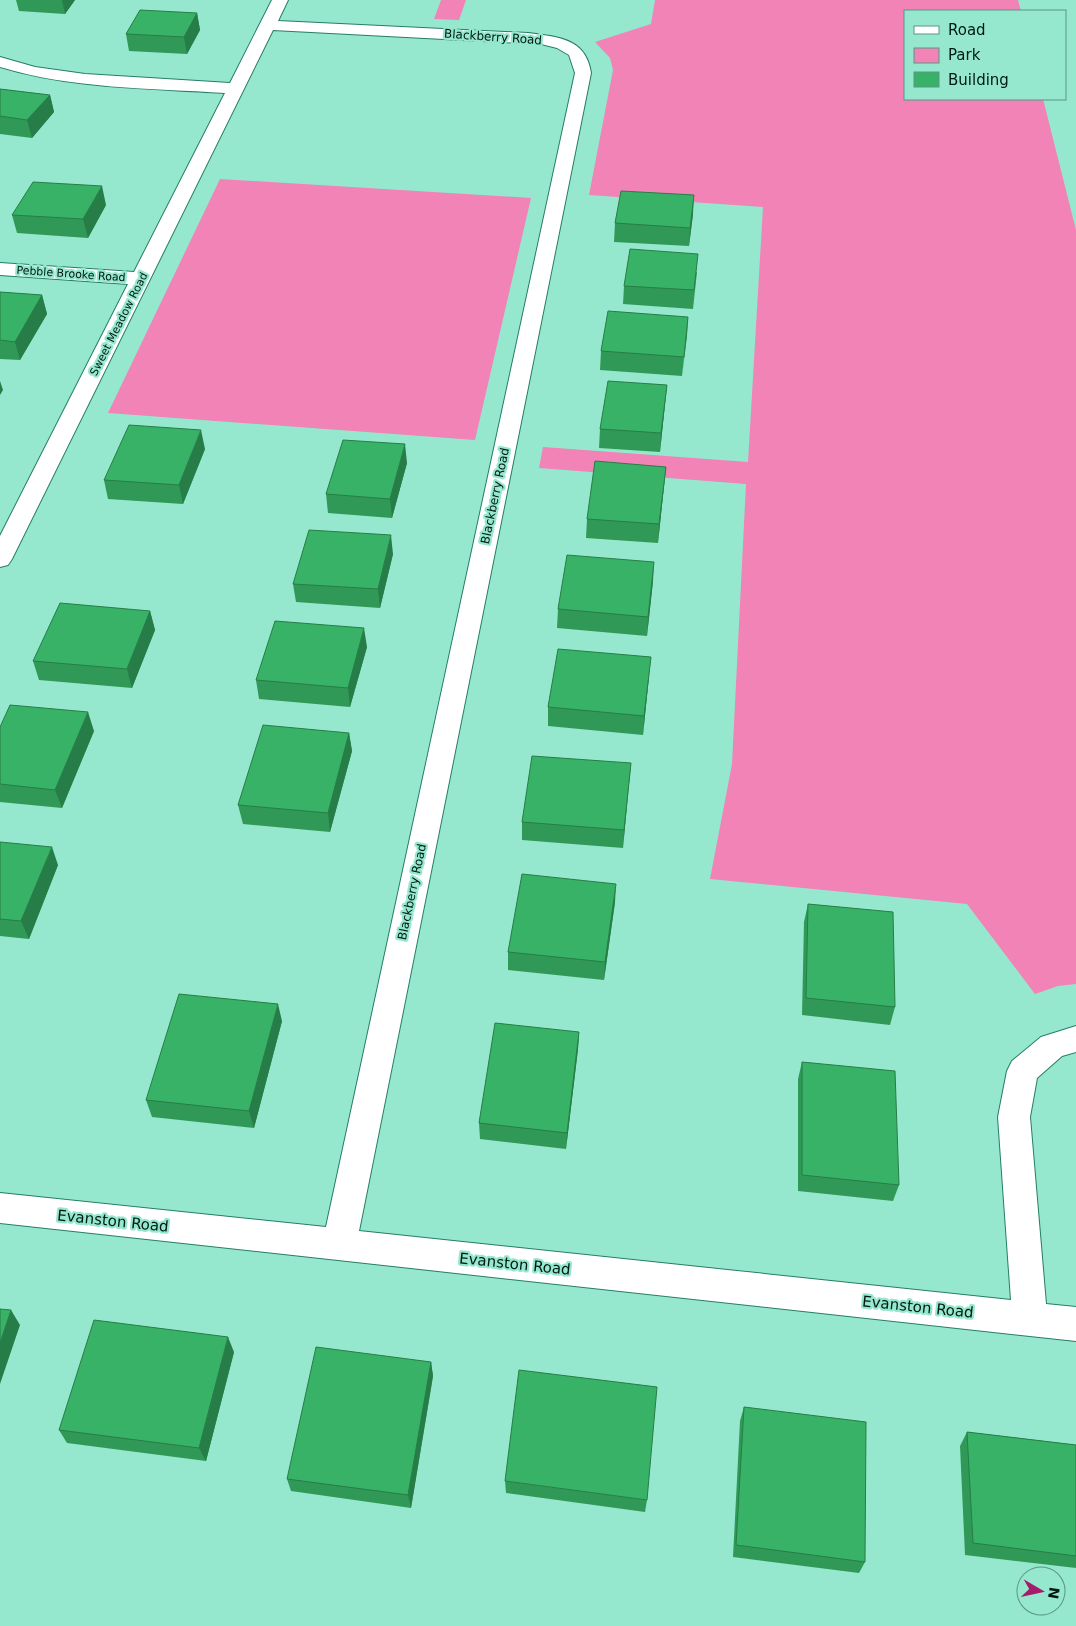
<svg xmlns="http://www.w3.org/2000/svg" width="1076" height="1626" viewBox="0 0 1076 1626" font-family="'DejaVu Sans',sans-serif">
  <style>
    .green { fill: #f183b6 }
    .lines { fill: none; stroke-linecap: round; stroke-linejoin: round }
    .minor-casing { stroke: #267d66; stroke-width: 2 }
    .minor { fill: #fff; fill-rule: evenodd }
    .wall { fill: #309958 }
    .shaded-wall { fill: #277d47 }
    .building { fill: #38b266; stroke: #277d47 }
    .labels { text-anchor: middle; dominant-baseline: central; stroke-width: 4.5; stroke-linejoin: round; paint-order: stroke }
    .far-street-label { font-size: 11px; fill: #011912; stroke: #95e8ce }
    .street-label { font-size: 12px; fill: #011912; stroke: #95e8ce }
    .near-street-label { font-size: 15px; fill: #011912; stroke: #95e8ce }
  </style>
  <rect width="100%" height="100%" fill="#95e8ce"/>
  <!-- green -->
  <path class="green" d="M441,0h25l-7,20 -25,-1z
    M655,0h363l3,11h-116v88h138l33,131v754l-18,2 -23,8 -68,-90 -257,-25 22,-115 14,-280 -207,-16 4,-21 205,15 15,-255 -174,-12 24,-125 -3,-12 -15,-16 56,-18z
    M220,179l311,19 -56,242 -367,-27z"/>
  <g class="lines">
    <defs>
      <path id="minor" d="M272,0h16l-10,21 250,12c30,4 58,5 63,40l-232,1158 652,69 -13,-183 9,-46 5,-10 29,-24 35,-11v26l-14,4 -25,22 -7,39 16,187 30,3v34l-1076,-118v-30l326,34 249,-1154 -6,-18 -12,-7 -16,-4 -268,-14 -261,529 -4,6 -8,2v-31l128,-252 -128,-9v-12l134,9 91,-179c-75,-5 -153,-4 -225,-26v-10l35,10 50,7 145,9z"/>
    </defs>
    <!-- minor casing -->
    <use href="#minor" class="minor-casing"/>
    <!-- minor -->
    <use href="#minor" class="minor"/>
  </g>
  <!-- wall -->
  <path class="wall" d="M16,0h59l-10,14 -46,-3z
    M197,13l3,17 -13,24 -58,-3 -3,-17z
    M0,89l50,6 4,17 -22,26 -32,-4z
    M106,205l-18,33 -71,-5 -5,-18z
    M693,214l-4,32 -75,-4 1,-19z
    M697,272l-4,37 -70,-5 1,-18z
    M0,292l42,3 5,19 -27,46 -20,-1z
    M688,317l-6,59 -82,-6 1,-19z
    M667,385l-7,67 -61,-4 1,-19z
    M205,449l-22,55 -75,-5 -4,-19z
    M407,463l-15,55 -64,-5 -2,-19z
    M666,467l-8,76 -72,-5 1,-19z
    M393,554l-13,54 -84,-6 -3,-18z
    M653,581l-6,55 -90,-8 1,-19z
    M150,611l5,19 -23,58 -93,-8 -6,-19z
    M367,647l-17,60 -91,-8 -3,-19z
    M649,676l-6,59 -95,-9v-19z
    M0,727l94,4 -32,77 -62,-6z
    M349,733l3,18 -22,81 -87,-8 -5,-19z
    M631,763l-8,85 -101,-8v-18z
    M0,842l58,23 -29,74 -29,-3z
    M615,902l-11,78 -96,-10v-18z
    M808,904l87,103 -5,18 -88,-10 2,-93z
    M282,1021l-28,107 -102,-11 -6,-17z
    M579,1032l-1,17 -12,100 -86,-10 -1,-16z
    M802,1062l97,123 -6,16 -95,-10v-112z
    M234,1352l-28,109 -139,-18 -8,-13z
    M431,1362l2,14 -22,132 -120,-17 -4,-12z
    M744,1407l121,155 -6,11 -126,-16 7,-136z
    M967,1432l109,13v123l-111,-13 -5,-109z
    M505,1481l142,19 -2,12 -139,-19z"/>
  <!-- shaded-wall -->
  <path class="shaded-wall" d="M62,0h13l-10,14z
    M197,13l3,17 -13,24 -3,-17z
    M50,95l4,17 -22,26 -5,-18z
    M102,186l4,19 -18,33 -5,-19z
    M694,195l-1,19 -4,32 1,-18z
    M42,295l5,19 -27,46 -5,-18z
    M688,317l-1,19 -5,40 2,-19z
    M0,381l3,9 -3,5z
    M667,385l-2,19 -5,48 1,-19z
    M201,430l4,19 -22,55 -4,-19z
    M405,444l2,19 -15,55 -2,-19z
    M666,467l-8,76 1,-19z
    M391,535l2,19 -13,54 -2,-19z
    M654,562l-1,19 -6,55 1,-19z
    M150,611l5,19 -23,58 -5,-19z
    M364,628l3,19 -17,60 -2,-19z
    M651,657l-2,19 -6,59 1,-19z
    M88,712l6,19 -32,77 -7,-18z
    M349,733l3,18 -22,81 -2,-19z
    M631,763l-2,18 -6,67 1,-18z
    M52,847l6,18 -29,74 -8,-18z
    M616,884l-1,18 -11,78 1,-18z
    M278,1004l4,17 -28,107 -5,-17z
    M579,1032l-1,17 -12,100 1,-16z
    M11,1310l9,15 -20,59v-41z
    M228,1337l6,15 -28,109 -7,-13z
    M431,1362l2,14 -22,132 -3,-13z"/>
  <!-- building -->
  <path class="building" d="M140,10l57,3 -13,24 -58,-3z
    M0,89l50,6 -23,25 -27,-4z
    M33,182l69,4 -19,33 -71,-4z
    M621,191l73,4 -4,33 -75,-5z
    M630,249l68,5 -4,36 -70,-4z
    M0,292l42,3 -27,47 -15,-2z
    M608,311l80,6 -4,40 -83,-6z
    M608,381l59,4 -6,48 -61,-4z
    M129,425l72,5 -22,55 -75,-5z
    M343,440l62,4 -15,55 -64,-5z
    M595,461l71,6 -7,57 -72,-5z
    M309,530l82,5 -13,54 -85,-5z
    M567,555l87,7 -6,55 -90,-8z
    M60,603l90,8 -23,58 -94,-8z
    M275,621l89,7 -16,60 -92,-8z
    M558,649l93,8 -7,59 -96,-9z
    M10,705l78,7 -33,78 -55,-6v-57z
    M263,725l86,8 -21,80 -90,-8z
    M532,756l99,7 -7,67 -102,-8z
    M0,842l52,5 -31,74 -21,-2z
    M522,874l94,10 -11,78 -97,-10z
    M808,904l85,8 2,95 -89,-9z
    M179,994l99,10 -29,107 -103,-11z
    M495,1023l84,9 -12,101 -88,-10z
    M802,1062l93,9 4,114 -97,-10z
    M0,1309l11,1 -11,33z
    M94,1320l134,17 -29,111 -140,-18z
    M316,1347l115,15 -23,133 -121,-16z
    M519,1370l138,17 -10,113 -142,-19z
    M744,1407l122,15 -1,140 -129,-17z
    M967,1432l109,13v111l-103,-13z"/>
  <g class="labels">
    <!-- far-street labels -->
    <g class="far-street-label">
      <text transform="translate(71 274) rotate(4)">Pebble Brooke Road</text>
      <text transform="translate(119 324) rotate(-63)">Sweet Meadow Road</text>
    </g>
    <!-- street labels -->
    <g class="street-label">
      <text transform="translate(493 37) rotate(4)">Blackberry Road</text>
      <text transform="translate(495 496) rotate(-78)">Blackberry Road</text>
      <text transform="translate(412 892) rotate(-78)">Blackberry Road</text>
    </g>
    <!-- near-street labels -->
    <g class="near-street-label">
      <text transform="translate(113 1221) rotate(6)">Evanston Road</text>
      <text transform="translate(515 1264) rotate(6)">Evanston Road</text>
      <text transform="translate(918 1307) rotate(6)">Evanston Road</text>
    </g>
  </g>
  <!-- legend -->
  <rect x="904" y="10" width="162" height="90" fill="#95e8ce" stroke="#5a9583"/>
  <rect x="914" y="26" width="25" height="8" fill="#ffffff" stroke="#5a9583"/>
  <text x="948" y="35" font-size="15" fill="#011912">Road</text>
  <rect x="914" y="48" width="25" height="15" fill="#f183b6" stroke="#5a9583"/>
  <text x="948" y="60" font-size="15" fill="#011912">Park</text>
  <rect x="914" y="72" width="25" height="15" fill="#38b266" stroke="#5a9583"/>
  <text x="948" y="85" font-size="15" fill="#011912">Building</text>
  <!-- north arrow -->
  <g transform="translate(1041 1591) rotate(99)"><circle r="24" fill="#95e8ce" stroke="#5a9583"/>
  <path d="M0-4L9 19L0 12L-9 19Z" fill="#a31d69"/>
  <text y="-8" font-size="14" font-weight="bold" text-anchor="middle" fill="#011912">N</text>
  </g>
</svg>
